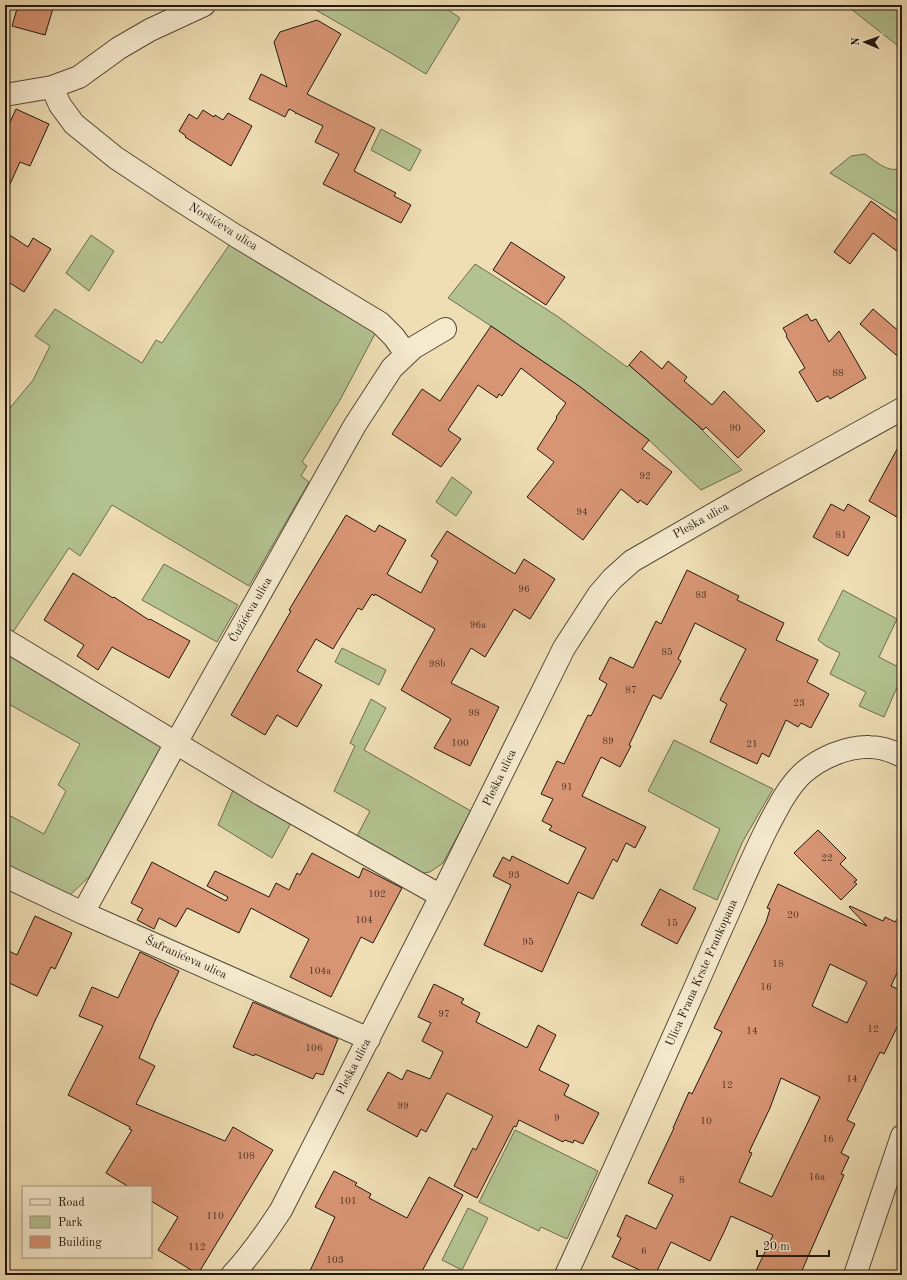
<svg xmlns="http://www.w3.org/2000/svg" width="907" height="1280" viewBox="0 0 907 1280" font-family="'Old Standard TT',serif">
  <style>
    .green { fill: #b4c291; stroke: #6c6c50 }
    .building { fill: #d89574; stroke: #23170e; fill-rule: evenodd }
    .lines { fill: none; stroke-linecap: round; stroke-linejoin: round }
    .minor-casing { stroke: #564938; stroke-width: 24 }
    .minor { stroke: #f5eace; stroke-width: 22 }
    .labels { text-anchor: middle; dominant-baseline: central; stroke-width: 4; stroke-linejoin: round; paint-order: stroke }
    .number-label { font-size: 10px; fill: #503628 }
    .street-label { font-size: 12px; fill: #23170e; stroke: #f5eace }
  </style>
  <rect width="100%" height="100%" fill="#efdeb4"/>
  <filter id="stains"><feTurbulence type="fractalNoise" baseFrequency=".005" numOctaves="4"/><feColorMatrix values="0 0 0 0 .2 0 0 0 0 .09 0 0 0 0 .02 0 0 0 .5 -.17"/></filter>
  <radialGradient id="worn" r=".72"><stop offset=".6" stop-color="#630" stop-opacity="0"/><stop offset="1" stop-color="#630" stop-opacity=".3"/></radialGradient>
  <!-- green -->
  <path class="green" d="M307,5h134l19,13 -34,56 -35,-21z
    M846,5h56v44z
    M381,129l40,21 -11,21 -39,-21z
    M865,154c10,7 25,21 37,13v50l-72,-44 21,-17z
    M91,235l23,16 -25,40 -23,-18z
    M232,241l145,89 -37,70 -38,62 5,4 -6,10 8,6 -60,104 -137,-81 -32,51 -11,-8 -56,84 -8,-3v-158l4,-7 -4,-3v-47l28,-34 17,-34 -15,-10 20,-27 87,54 14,-23 6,3z
    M475,264l82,52 70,51 2,-2 67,59 46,46 -41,20 -52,-50 -70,-54 -88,-60 -43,-28z
    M452,477l20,15 -16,24 -20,-14z
    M164,564l74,41 -21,37 -75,-42z
    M843,590l54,29 -18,38 23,12v7l-18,41 -25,-11 7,-14 -36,-18 10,-21 -14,-7 -8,-6z
    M5,648l159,99 -73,128 -24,23 -62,-29v-56l39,21 22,-43 -8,-6 22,-41 -75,-42z
    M342,648l44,22 -7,15 -44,-23z
    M371,699l15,9 -22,42 107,61 -28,52 -13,9 -7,1 -68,-33 15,-29 -36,-20 21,-45 -5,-3z
    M674,740l99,49 -30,52 -26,59 -24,-11 27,-60 -72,-38z
    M234,788l58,33 -20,37 -54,-33z
    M515,1130l83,41 -31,68 -26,-12 -2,4 -60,-29z
    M468,1208l20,10 -26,52 -20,-10z"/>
  <!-- building -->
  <path class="building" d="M18,5h36l-9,30 -33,-9z
    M317,20l24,14 -34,60 68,34 -21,43 42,22 -2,3 17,9 -10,18 -78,-39 16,-30 -24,-12 8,-16 -27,-13v1l-1,-2 -6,-3 -4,8 -36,-18 12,-25 26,13 -13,-45 6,-10z
    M16,109l33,15 -19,42 -10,-4 -15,33v-62z
    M203,110l11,7 1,-2 8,5 5,-7 24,13 -21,40 -46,-29 1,-1 -7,-5 10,-17 8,5z
    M871,201l31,23v31l-29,-22 -23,31 -16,-12z
    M5,232l23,15 5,-9 18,11 -27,43 -19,-12z
    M511,242l54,35 -19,28 -53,-35z
    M873,309l29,25v26l-42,-36z
    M807,314l4,7 5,-2 13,23 10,-11 27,47 -36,21 -2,-3 -11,6 -18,-30 6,-4 -19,-32 1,-1 -4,-7z
    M491,326l88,60 70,54 -7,9 30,23 -25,33 -7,-5 -2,3 -17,-14 -38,51 -56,-43 27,-35 -17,-13 20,-31 -1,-1 10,-14 -45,-35 -19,28 -3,-2 -2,4 -19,-13 -30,45 13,9 -20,28 -49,-33 30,-45 18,12z
    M641,351l21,18 6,-8 19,16 -3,4 28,24 12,-14 41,40 -27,27 -32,-31 -3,3 -74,-65z
    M902,440v80l-33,-19z
    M831,504l13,7 4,-7 22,13 -22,39 -35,-19z
    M346,515l29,17 4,-7 27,15 -19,34 34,19 17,-32 -7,-5 16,-25 68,43 9,-15 31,20 -25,40 -16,-10 -29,48 -14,-9 -20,35 48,24 -29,59 -36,-18 17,-29 -50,-29 34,-61 -60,-35 -1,2 -2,-2 -10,16 -4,-2 -25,41 -17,-10 -19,32 25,14 -25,42 -20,-12 -12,20 -34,-20 60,-104 -2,-1z
    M687,570l52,26 -2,4 47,23 -8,17 42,20 -11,22 22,12 -18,34 -10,-5 -3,4 -12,-7 -17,37 -7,-4 -5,11 -47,-22 17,-38 -7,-4 26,-51 -51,-26 -17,36 3,2 -20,38 -8,-4 -24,50 2,1 -11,21 -19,-10 -19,39 64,31 -11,21 -9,-5 -9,19 -4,-3 -20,40 -15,-7 -36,80 -58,-27 27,-60 -18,-9 10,-19 7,4 2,-5 56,28 18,-36 -37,-18 3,-4 -10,-5 11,-22 -12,-5 16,-33 7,3 24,-49 3,1 16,-32 -8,-5 11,-22 23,11 23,-47 5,3z
    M73,573l40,25 1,-1 35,23 1,-1 40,22 -21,37 -57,-31 -14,23 -21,-14 7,-11 -40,-25z
    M818,830l28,28 -6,6 17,16 -3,2 3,2 -16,16 -47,-47z
    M312,853l47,25 4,-10 39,20 -29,55 -12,-6 -30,60 -41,-20 19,-38 -58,-31 -12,25 -52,-25 -11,19 -17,-9 -5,11 -17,-9 6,-11 -12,-6 21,-41 74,39 2,-4 -21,-11 8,-15 54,26 7,-14 13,7 8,-17 3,2z
    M778,884l89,42 -18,-19 1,-1 33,15 2,-4 10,5 7,-10v50l-11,24 11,5v26l-18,37 -4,-2 -33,68 8,4 -14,29 8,4 -8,17 3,1 -44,100h-46l19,-40 -42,-19 -6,14 -15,31 -39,-19 -16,33h-5l-38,-18 9,-19 -4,-2 9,-21 30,14 17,-34 -25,-12 26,-55h-1l16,-36 3,2 30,-62 -8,-4 52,-106 4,-13 -3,-1zM830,964l37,18 -20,41 -35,-17zM781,1078l39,19 -48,100 -33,-15 13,-29 -3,-1 21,-44z
    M660,889l36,19 -19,36 -36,-19z
    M35,916l37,17 -17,36 -4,-2 -14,29 -32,-15v-32l12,6z
    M140,952l39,19 -25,52 -15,35 16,8 -19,38 89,37 8,-14 40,23 -75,124 -40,-24 20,-33 -27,-16v-14h-22l-23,-14 26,-43 -3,-1 1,-2 -62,-32 35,-69 -24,-10 13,-29 26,11z
    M434,984l30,15 -3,4 19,10 -4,9 51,26 11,-23 18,10 -17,35 30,15 -5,10 35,18 -16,31 -9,-4 -1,3 -8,-3 -2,2 -44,-22 -3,7 -2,-1 -37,72 -23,-12 19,-38 3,2 17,-34 -46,-23 -21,39 -5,-3 -4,8 -50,-27 21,-38 14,8 5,-10 23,9 13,-27 -21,-11 9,-18 -13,-6z
    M253,1002l85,37 -15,36 -7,-2 -3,6 -58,-25 -1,2 -21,-9z
    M334,1171l23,12 -2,2 16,9 -2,4 38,20 22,-41 34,18 -43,80h-112l27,-58 -20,-10z"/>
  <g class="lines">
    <defs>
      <path id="minor" d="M52,87l8,18 14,19 42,34 62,41 58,37 144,87 14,14 12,17
        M5,95l47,-8 27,-10 40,-29 31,-18 54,-25
        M5,640l257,155 179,101
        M5,876l78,37 286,126
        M83,913l93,-170 179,-318 37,-57 21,-20 32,-19
        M232,1275c19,-20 34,-42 49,-65l160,-314 123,-248 35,-54 13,-15 20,-18 127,-73 143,-79
        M566,1275c51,-112 102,-225 151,-337 17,-37 32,-74 50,-110 10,-19 20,-40 36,-55 17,-15 44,-27 67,-26 11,0 22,4 32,9
        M855,1275l47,-139"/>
    </defs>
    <!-- minor casing -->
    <use href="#minor" class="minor-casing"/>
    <!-- minor -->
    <use href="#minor" class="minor"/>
  </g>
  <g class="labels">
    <!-- number labels -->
    <g class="number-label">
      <text x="838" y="373">88</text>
      <text x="735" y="428">90</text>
      <text x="645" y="476">92</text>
      <text x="582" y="512">94</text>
      <text x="841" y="535">81</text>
      <text x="524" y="589">96</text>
      <text x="701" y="595">83</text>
      <text x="478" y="625">96a</text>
      <text x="667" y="652">85</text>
      <text x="437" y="664">98b</text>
      <text x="631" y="690">87</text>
      <text x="799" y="703">23</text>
      <text x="474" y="713">98</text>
      <text x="608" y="741">89</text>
      <text x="460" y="743">100</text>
      <text x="752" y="744">21</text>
      <text x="567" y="787">91</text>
      <text x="827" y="858">22</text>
      <text x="514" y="875">93</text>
      <text x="377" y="894">102</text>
      <text x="793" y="915">20</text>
      <text x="364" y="920">104</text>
      <text x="672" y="923">15</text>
      <text x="528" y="942">95</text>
      <text x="778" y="964">18</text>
      <text x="320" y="971">104a</text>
      <text x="766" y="987">16</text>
      <text x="444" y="1014">97</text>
      <text x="873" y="1029">12</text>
      <text x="752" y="1031">14</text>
      <text x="314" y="1048">106</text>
      <text x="852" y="1079">14</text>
      <text x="727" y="1085">12</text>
      <text x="403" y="1106">99</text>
      <text x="557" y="1118">9</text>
      <text x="706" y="1121">10</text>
      <text x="828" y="1139">16</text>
      <text x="246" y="1156">108</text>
      <text x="817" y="1177">16a</text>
      <text x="682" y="1180">8</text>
      <text x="348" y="1201">101</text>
      <text x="215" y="1216">110</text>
      <text x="197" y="1247">112</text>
      <text x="644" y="1251">6</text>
      <text x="335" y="1260">103</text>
    </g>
    <!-- street labels -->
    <g class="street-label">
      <text transform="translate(223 227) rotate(32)">Noršićeva ulica</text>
      <text transform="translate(701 521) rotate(-29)">Pleška ulica</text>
      <text transform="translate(251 610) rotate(-60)">Čužićeva ulica</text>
      <text transform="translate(500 778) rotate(-64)">Pleška ulica</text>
      <text transform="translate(186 958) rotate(24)">Šafranićeva ulica</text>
      <text transform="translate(702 973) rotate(-66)">Ulica Frana Krste Frankopana</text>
      <text transform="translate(354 1067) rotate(-63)">Pleška ulica</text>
    </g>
  </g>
  <!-- margin -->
  <rect width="907" height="1280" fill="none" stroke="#efdeb4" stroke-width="20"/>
  <rect x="6" y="6" width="895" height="1268" fill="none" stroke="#23170e" stroke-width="2"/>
  <rect x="10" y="10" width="887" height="1260" fill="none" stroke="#23170e"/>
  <!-- legend -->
  <rect x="22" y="1186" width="130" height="72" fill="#f5eace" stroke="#a19681"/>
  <rect x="30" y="1199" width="20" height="6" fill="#f5eace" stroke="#a19681"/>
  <text x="58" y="1206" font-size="12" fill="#23170e">Road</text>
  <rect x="30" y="1216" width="20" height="12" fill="#b4c291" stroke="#a19681"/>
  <text x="58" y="1226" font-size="12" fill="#23170e">Park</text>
  <rect x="30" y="1236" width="20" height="12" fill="#d89574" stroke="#a19681"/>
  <text x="58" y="1246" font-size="12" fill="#23170e">Building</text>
  <!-- north arrow -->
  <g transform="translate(865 42) rotate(272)" stroke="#f5eace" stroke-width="3" paint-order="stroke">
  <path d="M0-3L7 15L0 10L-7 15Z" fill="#23170e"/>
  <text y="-6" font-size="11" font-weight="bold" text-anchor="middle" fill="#23170e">N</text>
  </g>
  <!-- scale -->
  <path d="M757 1250v6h72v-6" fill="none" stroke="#23170e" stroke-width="2"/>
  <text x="763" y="1250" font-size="12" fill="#23170e" stroke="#f5eace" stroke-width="3" paint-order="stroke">20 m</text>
  <rect width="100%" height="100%" filter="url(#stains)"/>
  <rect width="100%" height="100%" fill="url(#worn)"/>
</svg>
